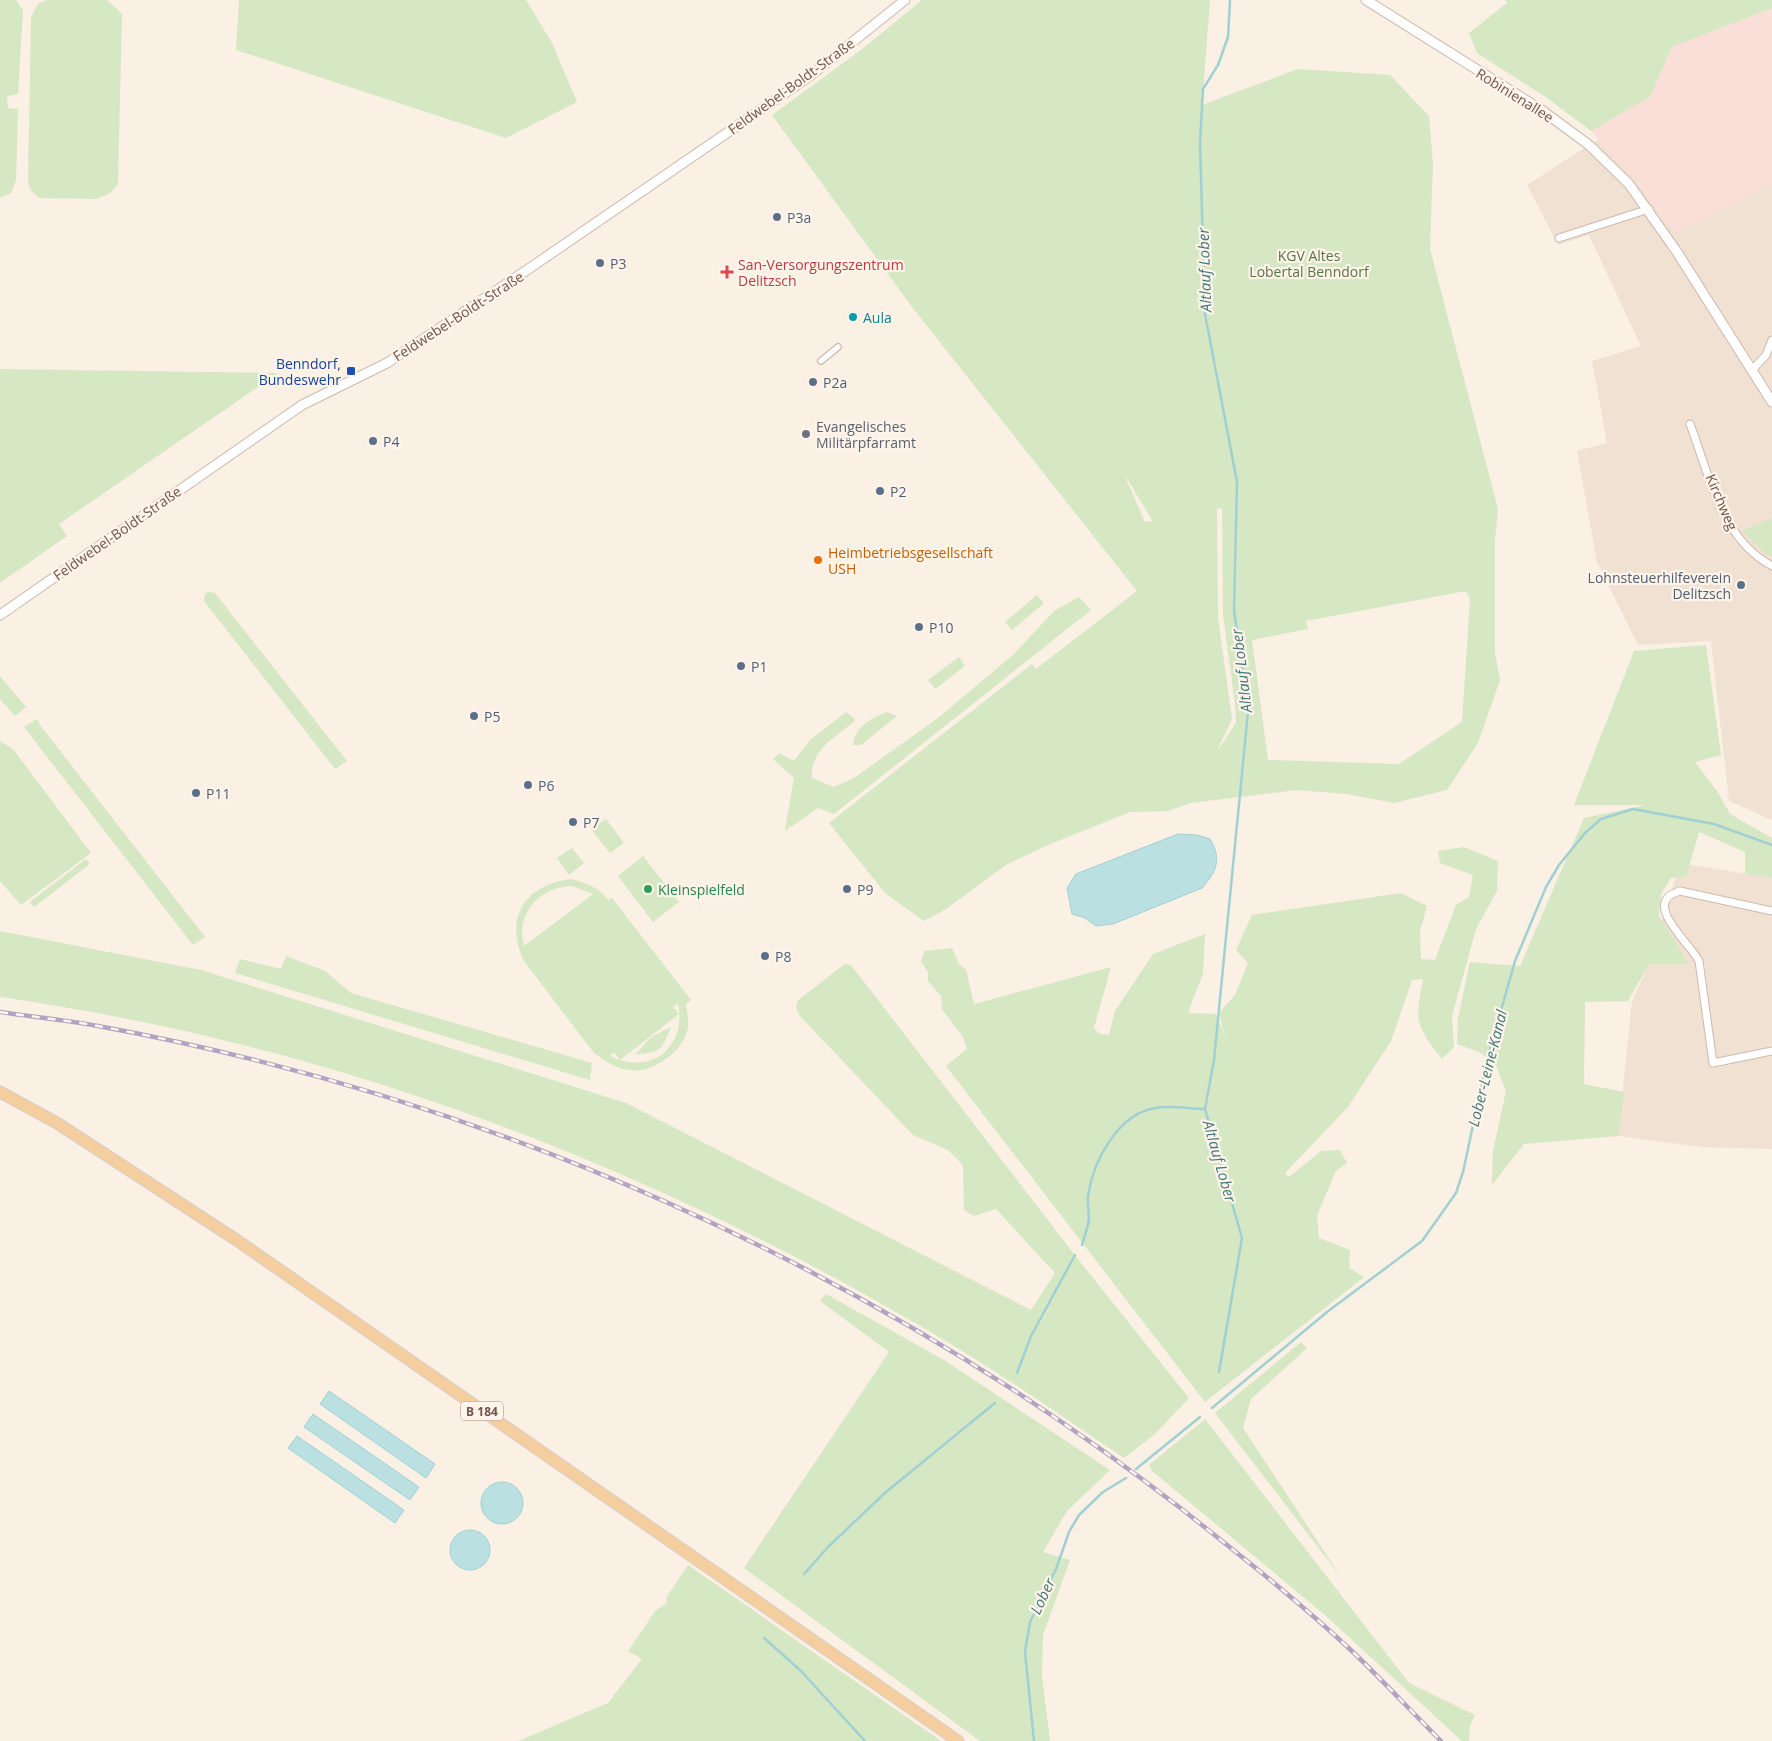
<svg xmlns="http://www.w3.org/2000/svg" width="1772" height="1741" viewBox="0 0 1772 1741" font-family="'Open Sans',sans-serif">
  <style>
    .residential { fill: #f1e1d3 }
    .commercial { fill: #fadfd8 }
    .green { fill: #d5e7c3; fill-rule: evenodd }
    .water { fill: #bae0e2; stroke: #a1d0d3 }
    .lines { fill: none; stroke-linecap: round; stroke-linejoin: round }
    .stream { stroke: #a1d0d3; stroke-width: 2.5 }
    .pedestrian-casing { stroke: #cdb9ae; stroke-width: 8 }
    .minor-casing { stroke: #cdb9ae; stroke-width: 9 }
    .tertiary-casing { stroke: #cdb9ae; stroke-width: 11 }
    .primary-casing { stroke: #d7cfcd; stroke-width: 13 }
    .pedestrian { stroke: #fff; stroke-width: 5.5 }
    .minor { stroke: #fff; stroke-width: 7 }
    .tertiary { stroke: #fff; stroke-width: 9 }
    .primary { stroke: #f5cea0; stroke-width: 11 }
    .rail-casing { stroke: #b2a3c3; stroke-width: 4.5 }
    .rail { stroke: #fef4e9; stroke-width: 2.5; stroke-dasharray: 8; stroke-linecap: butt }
    .service-dot { fill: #5c6f8a; stroke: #fef4e9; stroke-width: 2 }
    .health-dot { fill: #e0444e; stroke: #fef4e9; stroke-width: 2 }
    .culture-dot { fill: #0f9aa8; stroke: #fef4e9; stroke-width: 2 }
    .transit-dot { fill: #1a4fb4; stroke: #fef4e9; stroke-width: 2 }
    .worship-dot { fill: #6b7280; stroke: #fef4e9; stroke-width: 2 }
    .food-dot { fill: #e8710a; stroke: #fef4e9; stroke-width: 2 }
    .leisure-dot { fill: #2e9e5b; stroke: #fef4e9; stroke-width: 2 }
    .labels { text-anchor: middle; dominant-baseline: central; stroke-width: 4.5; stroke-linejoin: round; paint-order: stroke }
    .shield { fill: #fef4e9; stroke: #9b857a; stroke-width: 1 }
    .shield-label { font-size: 12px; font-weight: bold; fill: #71554b }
    .street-label { font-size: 14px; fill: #71554b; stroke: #fef4e9 }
    .service-label { font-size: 14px; fill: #4e5e75; stroke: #fef4e9; text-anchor: start }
    .park-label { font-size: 14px; fill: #577644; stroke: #fef4e9 }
    .health-label { font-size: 14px; fill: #be3a42; stroke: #fef4e9; text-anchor: start }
    .culture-label { font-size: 14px; fill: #0d838f; stroke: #fef4e9; text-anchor: start }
    .transit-label { font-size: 14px; fill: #164399; stroke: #fef4e9; text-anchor: end }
    .worship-label { font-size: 14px; fill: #5b616d; stroke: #fef4e9; text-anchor: start }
    .food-label { font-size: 14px; fill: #c56008; stroke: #fef4e9; text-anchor: start }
    .leisure-label { font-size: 14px; fill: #27864d; stroke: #fef4e9; text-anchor: start }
    .water-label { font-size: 15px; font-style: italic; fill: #43777c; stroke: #fef4e9 }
  </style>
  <rect width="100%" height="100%" fill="#faf0e4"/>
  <!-- residential -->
  <path class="residential" d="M1772,40v780l-43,-19 -18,-160 -73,4 -41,-83 -20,-111 30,-8 -15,-82 49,-15 -52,-111 -31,10 -31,-60 62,-40z
    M1680,863l92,15v271l-70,-2 -84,-11 14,-135 17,-37z"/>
  <!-- commercial -->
  <path class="commercial" d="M1772,8v177l-98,48 -36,-49 -47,-53 59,-34 22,-50z"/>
  <!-- green -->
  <path class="green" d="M0,0h16l7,10 -5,84 -11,2 1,12 10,1 -2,71 -5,13 -11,5z
    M46,0h61l15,14 -4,170 -8,9 -13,6 -57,-1 -9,-7 -3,-9 3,-165 7,-13z
    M239,0h287l26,43 25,59 -71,36 -270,-88z
    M922,0h288l-8,105 96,-36 92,6 39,41 4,48 -3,85 68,260 -3,30v114l5,27 -22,63 -31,47 -53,13 -47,-9 -50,-4 -106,13 -23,8 -38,1 -80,32 -44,21 -60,44 -22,12 -39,-28 -56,-70 203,-159 4,5 101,-78 -225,-284 -140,-192 89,-65zM1123,472l29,48v1l-7,1zM1222,508l1,106 12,90 1,19 -20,30 16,-34 -14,-101 -1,-109zM1466,591l4,8 -8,123 -63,42 -131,-4 -16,-120 56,-11 -2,-8z
    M1505,0h267v8l-100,39 -22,50 -59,34 -44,-33 -70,-45 -8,-20 38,-30z
    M0,369l278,4 -219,151 8,12 -67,47z
    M1772,518v38l-5,-1 -25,-24z
    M208,592l7,1 132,168 -12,8 -131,-168 1,-7z
    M1037,595l7,8 -32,27 -7,-8z
    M1079,597l12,13 -257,204 -16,-6 -33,23 9,-53 -21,-19 6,-6 15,8 15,-20 37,-29 10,8c-20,17 -46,29 -44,58l22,9 20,-9 84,-60 76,-64 40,-43z
    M1706,645l15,110 -26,7 22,29 13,23 42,24v40l-27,-4v-22l-46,-20 -13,45 -15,1 -10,16 -2,22 30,48h-40l-21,37 -43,1 -1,82 40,8 -6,44 -94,8 -32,41 1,-34 13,-60 -11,-28 -16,-11 -22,-8 1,-26 12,-56 50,4 64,-148 62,-13h-72l60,-154z
    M959,657l6,9 -30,23 -7,-9z
    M0,676l26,31 -11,9 -15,-17z
    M886,712l11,4 -36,29h-8c2,-19 17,-25 33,-33z
    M37,719l3,6 165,212 -12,8 -169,-218z
    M0,741l13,8 78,104 -70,52 -21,-24z
    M606,819l18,24 -14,10 -19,-24z
    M1464,847l34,14 -1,30 -21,38 -24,87 2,31 -12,12c-27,-35 -27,-37 -19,-80l-11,1 -21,61 -43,66 -63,66 4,4 32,-26 19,-1 7,13 -11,8 -19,44 2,23 31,12 -1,18 15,9 -159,125 -259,-336 21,-17 -4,-12 -21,-28 -1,-13 -13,-15v-9l-7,-11 4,-10 27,-3 7,16 7,6 8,34 137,-37 -17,61 6,6 9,1 6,-24 38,-57 52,-20 -2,39 -15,40 28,1 9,22 -6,-23 16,-18 13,-32 -12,-13 16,-35 149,-22 26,13 -7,25 1,28 14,1 21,-55 13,-8 4,-22 -33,-12 -2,-12z
    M572,848l12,15 -15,12 -12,-17z
    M643,856l36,46 -26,20 -35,-46z
    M86,859l4,5 -56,43 -4,-5z
    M571,879c16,4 27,8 37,21l4,-2 79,102 -5,4c1,7 3,16 2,23 -2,13 -11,24 -21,31 -26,20 -49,14 -73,-5l-70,-92c-20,-43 0,-76 47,-82zM572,886l21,8 -69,52c-9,-33 16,-59 48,-60zM678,1003c9,45 -27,73 -68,53l4,-4 6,8 59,-46 -6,-7z
    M0,931l201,39 425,133 405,207 24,-37 -59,-64 -22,7 -10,-6 -1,-45 -15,-15 -35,-15 -114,-120 -3,-8 2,-7 47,-36 6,1 230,298 108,135 -34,36 -31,24c-58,-39 -115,-79 -175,-115 -292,-175 -611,-298 -949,-346z
    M286,956l39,15 26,22 241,70 -2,17 -355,-107 5,-14 41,10z
    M671,1027c-10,24 -9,24 -36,28l15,-17z
    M826,1294l118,66 166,110 -43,41 -24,41 27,8 -27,75 -1,41 8,65h-70l-236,-173 145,-216 -69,-51z
    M1301,1342l6,6 -56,51 -8,29 98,149 -126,-164z
    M1205,1419l204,264 66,32 -5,11 -1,15h-7l-136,-125 -175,-146 -2,-5z
    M688,1565l253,176h-423l90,-38 34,-44 -14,-8 28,-41 11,-7 -1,-5z"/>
  <!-- water -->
  <path class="water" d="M1178,834l19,1 13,4c12,20 7,32 -8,49l-89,36 -17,2 -11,-8 -13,-4 -5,-26 9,-14z
    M329,1391l106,73 -9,14 -106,-74z
    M313,1414l106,73 -9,13 -106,-73z
    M297,1436l107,74 -9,13 -107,-75z
    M481 1503a21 21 0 1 1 42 0a21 21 0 1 1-42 0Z
    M450 1550a20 20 0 1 1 40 0a20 20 0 1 1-40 0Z"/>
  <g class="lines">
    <!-- stream -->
    <path class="stream" d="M1082,1245c2,-8 6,-17 7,-26 0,-8 -2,-16 -1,-23 5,-35 30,-82 67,-88 16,-3 35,1 50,1
      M1219,1372l23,-134 -37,-129 9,-49 34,-348 -14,-102 3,-128 -32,-168 -5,-171 3,-54 15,-24 10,-28 2,-37
      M1017,1373l14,-37 44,-81
      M1212,1408l115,-96 95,-71 34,-48 7,-21 24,-112 28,-99 31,-74 13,-22 26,-32 16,-14 32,-10 81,15 58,21
      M1136,1469l64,-52
      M804,1574l25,-28 57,-54 109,-89
      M764,1638l37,33 64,70
      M1034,1741l-9,-89 5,-30 26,-53 13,-37 10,-17 24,-23 23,-14"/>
    <defs>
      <path id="pedestrian" d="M821,361l17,-14"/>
      <path id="minor" d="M1559,238l90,-29
        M1752,370l14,-15 6,-15
        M1690,424c19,50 31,115 82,142
        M1772,911l-92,-20c-41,11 11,53 19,70l14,102 59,-12"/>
      <path id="tertiary" d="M1366,0l177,111 46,34 40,39 48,68 95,150
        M0,615l302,-210 85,-42 140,-93 283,-194 95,-76"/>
      <path id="primary" d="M0,1092l57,31 181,118 720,500"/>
    </defs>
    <!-- pedestrian casing -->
    <use href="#pedestrian" class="pedestrian-casing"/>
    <!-- minor casing -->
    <use href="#minor" class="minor-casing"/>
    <!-- tertiary casing -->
    <use href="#tertiary" class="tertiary-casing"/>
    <!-- primary casing -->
    <use href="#primary" class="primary-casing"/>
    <!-- pedestrian -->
    <use href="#pedestrian" class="pedestrian"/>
    <!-- minor -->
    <use href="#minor" class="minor"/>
    <!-- tertiary -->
    <use href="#tertiary" class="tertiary"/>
    <!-- primary -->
    <use href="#primary" class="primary"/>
    <defs>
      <path id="rail" d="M0,1012c33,5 66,8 98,14 393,72 769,240 1085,484 58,46 117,92 171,143 30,29 58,59 87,88"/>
    </defs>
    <!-- rail casing -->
    <use href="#rail" class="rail-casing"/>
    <!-- rail -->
    <use href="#rail" class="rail"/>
  </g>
  <!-- markers -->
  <g class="service-dot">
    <circle cx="777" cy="217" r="5"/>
    <circle cx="600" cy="263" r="5"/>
    <circle cx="813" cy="382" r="5"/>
    <circle cx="373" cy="441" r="5"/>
    <circle cx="880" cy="491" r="5"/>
    <circle cx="1741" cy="585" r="5"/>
    <circle cx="919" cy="627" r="5"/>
    <circle cx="741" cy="666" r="5"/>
    <circle cx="474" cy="716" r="5"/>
    <circle cx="528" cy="785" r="5"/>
    <circle cx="196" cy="793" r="5"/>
    <circle cx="573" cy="822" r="5"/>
    <circle cx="847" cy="889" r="5"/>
    <circle cx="765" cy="956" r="5"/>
  </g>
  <path class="health-dot" d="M724.5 264.5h5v5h5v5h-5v5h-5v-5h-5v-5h5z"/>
  <circle class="culture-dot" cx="853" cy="317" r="5"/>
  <rect class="transit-dot" x="346" y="366" width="10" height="10" rx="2.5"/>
  <circle class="worship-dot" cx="806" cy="434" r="5"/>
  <circle class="food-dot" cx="818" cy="560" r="5"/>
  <circle class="leisure-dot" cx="648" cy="889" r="5"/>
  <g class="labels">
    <!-- shield labels -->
    <rect class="shield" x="461" y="1401.5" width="42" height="19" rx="4"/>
    <g class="shield-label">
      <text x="482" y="1411">B 184</text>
    </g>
    <!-- street labels -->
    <g class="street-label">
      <text transform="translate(791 86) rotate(-36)">Feldwebel-Boldt-Straße</text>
      <text transform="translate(1515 95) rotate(32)">Robinienallee</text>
      <text transform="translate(458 316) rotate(-33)">Feldwebel-Boldt-Straße</text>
      <text transform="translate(1722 502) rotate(67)">Kirchweg</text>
      <text transform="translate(117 533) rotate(-35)">Feldwebel-Boldt-Straße</text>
    </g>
    <!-- service labels -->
    <g class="service-label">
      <text x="787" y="217">P3a</text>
      <text x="610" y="263">P3</text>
      <text x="823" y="382">P2a</text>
      <text x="383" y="441">P4</text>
      <text x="890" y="491">P2</text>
      <text x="1731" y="577" text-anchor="end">Lohnsteuerhilfeverein<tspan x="1731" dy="16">Delitzsch</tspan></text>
      <text x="929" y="627">P10</text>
      <text x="751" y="666">P1</text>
      <text x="484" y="716">P5</text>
      <text x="538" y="785">P6</text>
      <text x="206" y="793">P11</text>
      <text x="583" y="822">P7</text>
      <text x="857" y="889">P9</text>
      <text x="775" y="956">P8</text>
    </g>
    <!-- park labels -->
    <g class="park-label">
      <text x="1309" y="255">KGV Altes<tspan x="1309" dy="16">Lobertal Benndorf</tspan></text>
    </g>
    <!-- health labels -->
    <g class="health-label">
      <text x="738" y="264">San-Versorgungszentrum<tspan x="738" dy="16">Delitzsch</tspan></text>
    </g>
    <!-- culture labels -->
    <g class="culture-label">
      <text x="863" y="317">Aula</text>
    </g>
    <!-- transit labels -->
    <g class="transit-label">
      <text x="341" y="363">Benndorf,<tspan x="341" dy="16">Bundeswehr</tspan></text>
    </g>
    <!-- worship labels -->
    <g class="worship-label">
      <text x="816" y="426">Evangelisches<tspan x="816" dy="16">Militärpfarramt</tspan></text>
    </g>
    <!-- food labels -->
    <g class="food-label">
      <text x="828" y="552">Heimbetriebsgesellschaft<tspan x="828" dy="16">USH</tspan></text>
    </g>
    <!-- leisure labels -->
    <g class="leisure-label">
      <text x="658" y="889">Kleinspielfeld</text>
    </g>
    <!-- water labels -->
    <g class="water-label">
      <text transform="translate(1204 270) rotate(-92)">Altlauf Lober</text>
      <text transform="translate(1241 671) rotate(-97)">Altlauf Lober</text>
      <text transform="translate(1487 1068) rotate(-76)">Lober-Leine-Kanal</text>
      <text transform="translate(1220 1161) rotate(74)">Altlauf Lober</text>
      <text transform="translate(1042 1596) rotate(-65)">Lober</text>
    </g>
  </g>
</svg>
